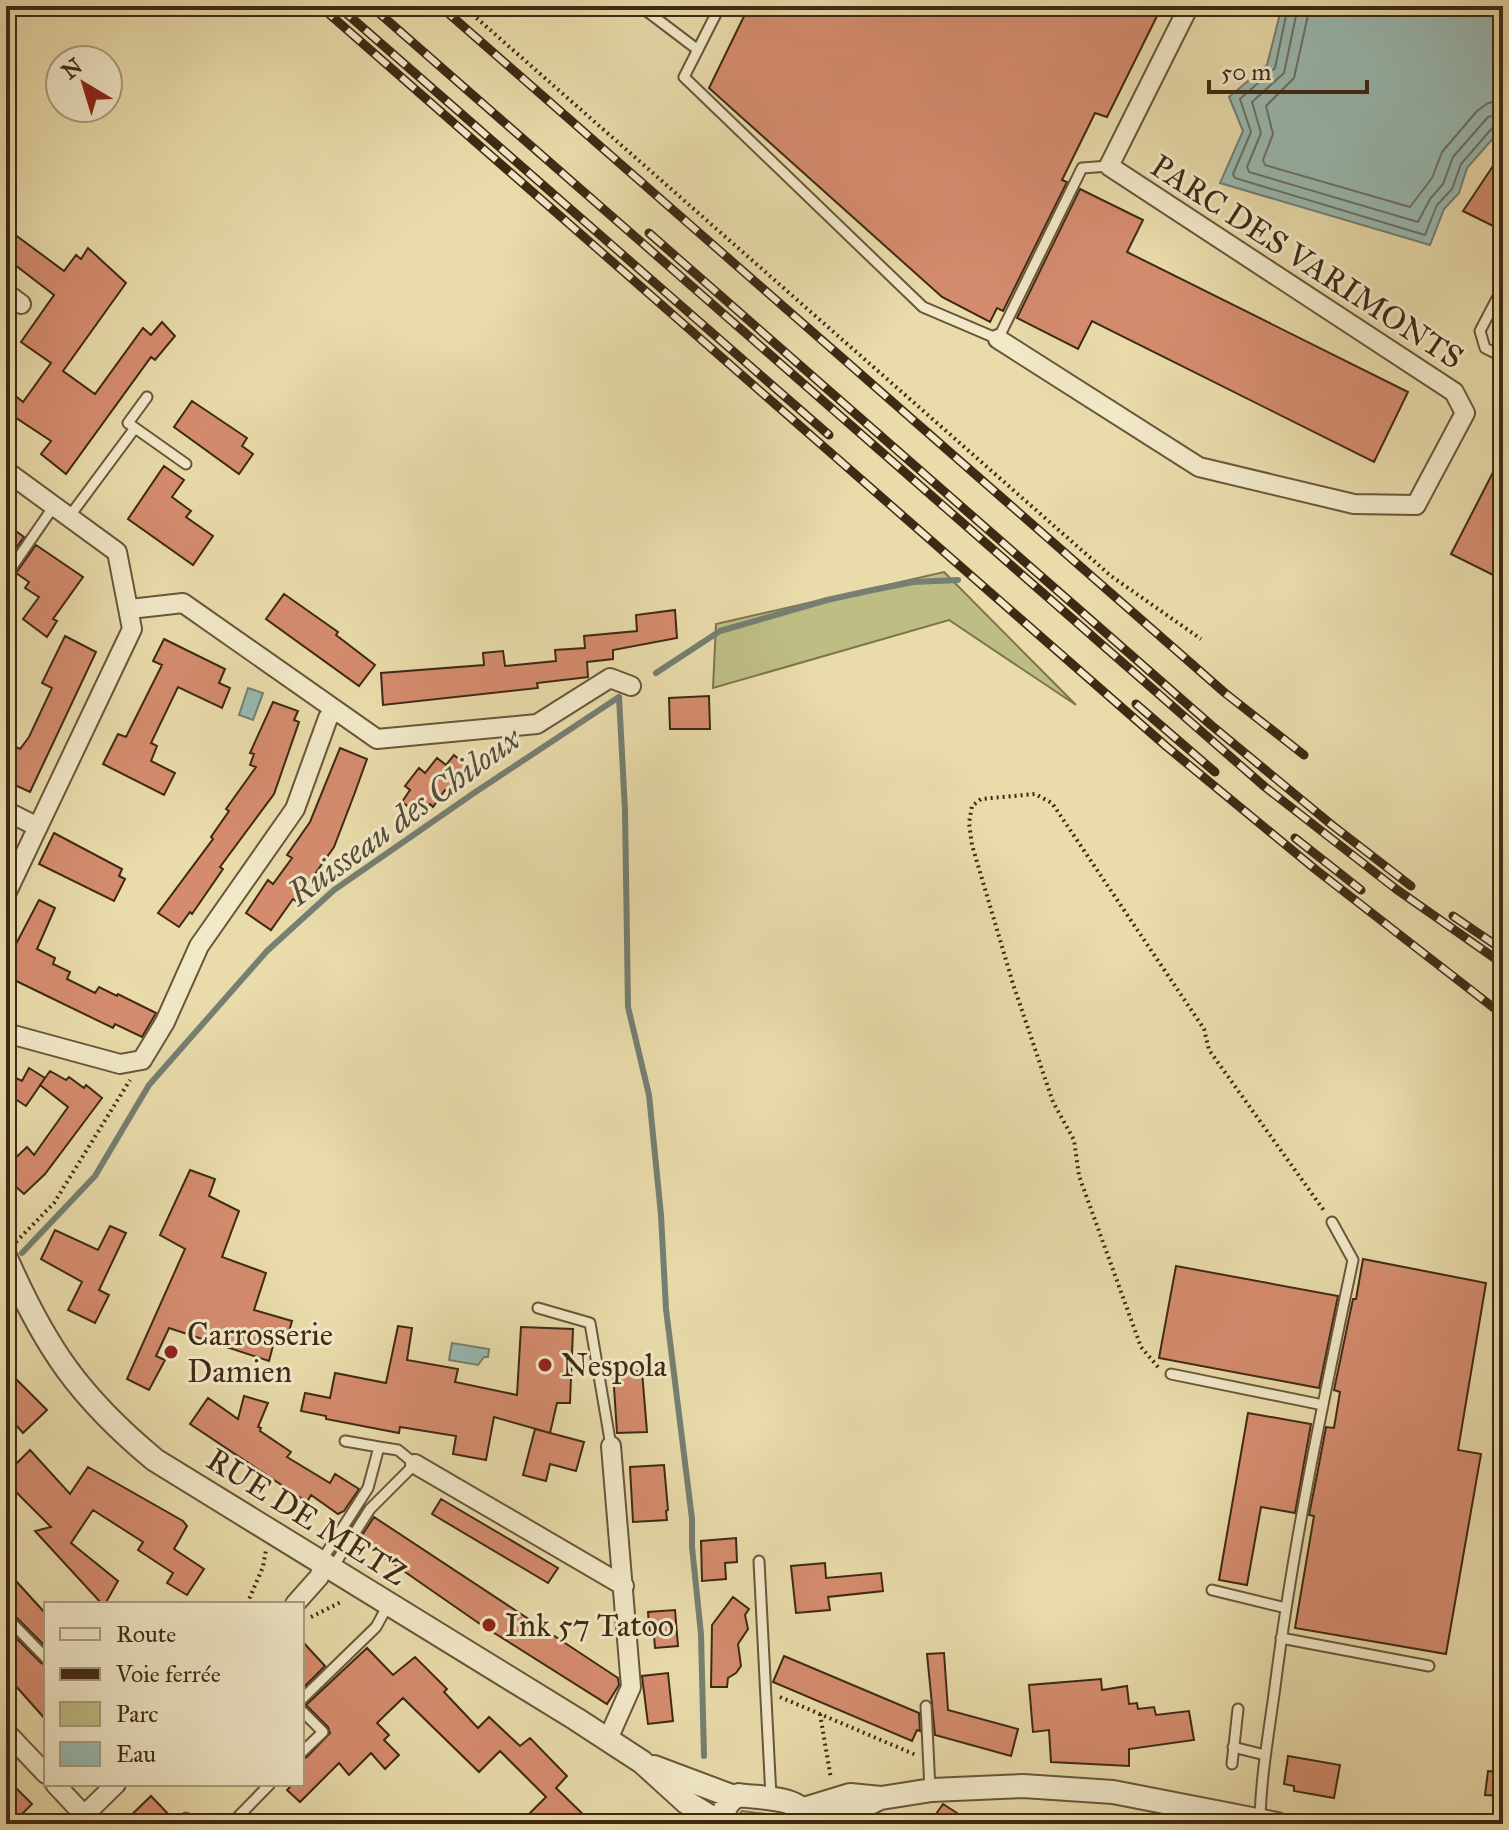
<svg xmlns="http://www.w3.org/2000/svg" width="1509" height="1830" viewBox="0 0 1509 1830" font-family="'IM FELL Great Primer',serif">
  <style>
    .green { fill: #bebe84; stroke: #7e744c; stroke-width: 2 }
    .water { fill: #99b9b1; stroke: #757f72; stroke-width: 2 }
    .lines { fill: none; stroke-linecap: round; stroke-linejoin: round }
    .shore { stroke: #6c7162; stroke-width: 2 }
    .stream { stroke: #757f72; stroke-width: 6 }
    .building { fill: #d58c6e; stroke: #3e2914; stroke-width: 2 }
    .service-casing { stroke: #69563a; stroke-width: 13 }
    .minor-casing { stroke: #69563a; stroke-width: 22 }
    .tertiary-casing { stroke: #69563a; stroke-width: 26 }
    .path { stroke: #3e2914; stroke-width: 4; stroke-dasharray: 2 4; stroke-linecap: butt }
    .service { stroke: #f1e8c8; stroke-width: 9 }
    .minor { stroke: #f1e8c8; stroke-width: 18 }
    .tertiary { stroke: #f1e8c8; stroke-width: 22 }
    .rail-casing { stroke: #3e2914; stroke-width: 9 }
    .rail { stroke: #f1e8c8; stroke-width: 6; stroke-dasharray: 18; stroke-linecap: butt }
    .poi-dot { fill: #8f2418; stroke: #f1e8c8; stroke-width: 3 }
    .labels { text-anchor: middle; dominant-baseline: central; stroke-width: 6; stroke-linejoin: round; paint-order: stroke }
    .street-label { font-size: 32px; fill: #3e2914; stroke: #f1e8c8 }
    .poi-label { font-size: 32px; fill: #3e2914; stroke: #f1e8c8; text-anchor: start }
    .water-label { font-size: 34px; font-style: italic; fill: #554d3b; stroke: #f1e8c8 }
  </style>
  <rect width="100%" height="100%" fill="#e9dbaa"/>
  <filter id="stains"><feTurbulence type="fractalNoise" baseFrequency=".0025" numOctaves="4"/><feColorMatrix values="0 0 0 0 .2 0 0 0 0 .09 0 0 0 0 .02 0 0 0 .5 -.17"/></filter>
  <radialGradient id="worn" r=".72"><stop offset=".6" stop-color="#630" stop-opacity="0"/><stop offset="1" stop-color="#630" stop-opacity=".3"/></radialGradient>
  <!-- green -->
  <path class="green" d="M944,572l132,133 -127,-85 -236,68 3,-64z
    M742,1811l49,6 2,2 -3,5h-49l-5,-6z"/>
  <!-- water -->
  <path class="water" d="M1282,6h221v121l-36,41 -8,25 -15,16 -14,36 -210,-62 23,-52 -14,-34 38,-32z
    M248,688l15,5 -10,27 -14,-5z
    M452,1343l37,6 -1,8h-4l-6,8 -29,-5z"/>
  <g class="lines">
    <!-- shore -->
    <path class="shore" d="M1288,6l-13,62 -35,31 11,33 -18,42 2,4 190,57 12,-30 15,-16 9,-25 33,-38 9,-3
      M1298,6l-14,67 -32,29 9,31 -14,34 2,5 169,50 12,-23 13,-15 10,-27 35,-40 15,-4
      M1310,6l-16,72 -28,28 7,28 -10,26 2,5 145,42 22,-29 10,-26 35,-41 11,-8 15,-3"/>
    <!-- stream -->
    <path class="stream" d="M656,673l64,-42 107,-31 41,-9 45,-9 45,-2
      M619,697l6,113 3,197 21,88 12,120 5,94 26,210v28l9,87 3,122
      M22,1253l73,-77 54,-91 118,-134 67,-61 140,-97 145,-96"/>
  </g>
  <!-- building -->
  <path class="building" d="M749,6h413l-55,111 -12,-4 -33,67 5,2 -64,129 -6,-3 -7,14 -48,-25 -233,-209z
    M1503,151v80l-40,-20z
    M1080,189l63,31 -16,32 281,140 -34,70 -282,-141 -14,28 -61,-31z
    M6,228l58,43 12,-16 5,4 7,-11 38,35 -63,88 32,23 48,-66 8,7 11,-13 13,14 -20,24 -4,-3 -85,117 -25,-20 10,-13 -35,-23 -10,15v-45l17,14 28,-39 -30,-21 33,-47 -48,-37z
    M192,401l55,37 -5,8 11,8 -14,20 -65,-47z
    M1503,453v127l-52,-26z
    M164,466l20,14 -12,17 19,14 -5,6 27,19 -20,29 -65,-46z
    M6,524l18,13 -18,25z
    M36,545l47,32 -30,42 4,2 -10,16 -24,-18 16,-22 -14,-9 4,-6 -13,-9z
    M284,594l54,38 -2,3 39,30 -16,21 -93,-67z
    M675,610l2,28 -64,12v9l-26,3 1,15 -51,6 1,5 -155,17 -2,-32 103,-8 -1,-12 20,-2 2,15 51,-5 -1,-11 30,-2 -1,-12 53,-5 -1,-16z
    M65,636l31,16 -66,140 -24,-11v-39l14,7 9,-12 23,-49 -10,-5z
    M164,639l61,30 -6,14 11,5 -8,20 -44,-21 -27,56 6,3 -6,15 24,12 -11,22 -61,-31 15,-30 8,3 36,-72 -9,-4z
    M709,696l1,33h-40l-1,-31z
    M273,702l25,9 -4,9 5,2 -25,72 -54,73 3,2 -31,45 -2,-2 -11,15 -21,-14 55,-74 -2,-2 18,-26 -3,-2 30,-42 -6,-2 4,-11 -4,-1z
    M340,748l27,11 -13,36 -20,52 -38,54 -3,-2 -22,31 -25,-17 22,-33 5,4 19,-26 -5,-3 23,-33z
    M454,755l14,12 -19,25 -4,-2 -12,17 -3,-3 -9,12 -19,-14 8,-12 -5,-4 14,-18 6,5 12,-15 9,7z
    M54,833l68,36 -3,7 6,3 -11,22 -75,-37z
    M39,900l16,8 -18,41 18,9 -2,6 17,8 -3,7 28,14 4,-6 18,9 1,-2 38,19 -14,24 -27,-13 -2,4 -107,-52v-13z
    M29,1068l16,10 -19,28 -20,-13v-20l16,8z
    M50,1071l16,9 3,-3 15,11 2,-3 16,13 -57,76 -21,20 -18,-16v-11l21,-20 7,8 34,-48 -28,-22z
    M190,1170l25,9 -6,17 30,15 -17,46 44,16 -12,37 38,11 -5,17 -11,-4 -7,27 -100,-33 -13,28 9,4 -16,30 -22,-11 58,-130 -25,-14z
    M110,1226l16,7 -27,57 10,5 -14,28 -27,-13 14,-28 -41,-23 14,-29 43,20z
    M1363,1259l123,24 -28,167 23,4 -35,200 -151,-26 19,-112 -5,-1 8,-40 9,-48 8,1 6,-36 -6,-2 19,-91h3z
    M1176,1266l162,30 -19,92 -160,-30z
    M398,1326l14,2 -5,32 51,9 -3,13 62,13 4,-68 52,2 -3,74h-13l-7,30 -56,-16 -8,43 -33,-6 3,-18 -56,-9 -1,6 -73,-14v-3l-25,-5 4,-18 25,5 5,-25 51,10z
    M6,1369l41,41 -24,23 -17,-19z
    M642,1371l5,61 -30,1 -4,-61z
    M244,1396l24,7 -10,24 3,1 -1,3 31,21 -4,5 43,26 5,-9 24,15 -15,22 -6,3 -27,-19 -4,7 -117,-78 18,-26 30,21z
    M1248,1413l63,11 -16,89 -34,-6 -14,78 -28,-5z
    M535,1429l49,13 -8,29 -26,-7 -4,17 -23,-6z
    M30,1450l40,44 18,-27 95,54 4,5 -13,23 30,20 -17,26 -20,-12 6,-10 -35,-23 5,-8 -50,-32 -22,33 47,38 -13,23h-3l-67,-73 16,-4 -45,-45v-8z
    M664,1465l4,45 -2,1 1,9 -34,2 -3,-55z
    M441,1499l117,69 -10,15 -116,-69z
    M374,1517l244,161 1,7 -12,19 -127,-80 -121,-84z
    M736,1538l1,24 -12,1 1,16 -24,2 -1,-40z
    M825,1563l1,15 55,-5 2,18 -55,6 2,13 -34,3 -5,-47z
    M6,1570l40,44v33l-35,-35 -5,-2z
    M733,1597l16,12 -4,6 3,14 -10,15 3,22 -5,7 -8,5 -1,9h-16l1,-62z
    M675,1610l3,36 -23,2 -1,-12h-4l-2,-24z
    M6,1628l35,35 5,2v55l-40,-45z
    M302,1641l23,25 -23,23z
    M367,1648l26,27 22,-18 32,32 -3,3 34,36 11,-11 31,29 10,-8 37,38 -11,12 37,36h-74l27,-27 -46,-46 -21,21 -76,-74 -26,25 12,12 -5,5 15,15 -14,14 -14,-16 -22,22 -10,-12 -39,39 -13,-12 6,-6h9v-25l5,-2 23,-24 -2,-6 -22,-22z
    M944,1653l4,57 70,19 -7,27 -76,-21 -8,-81z
    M784,1656l135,57 1,18 -3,-1 -5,11 -139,-59z
    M668,1673l5,48 -25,3 -6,-48z
    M1101,1679l1,11 25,-4 2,18 8,-1 1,6 16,-2 2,8 33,-4 5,29 -65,9v17l-78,-4 -2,-32 -16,2 -4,-47z
    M1288,1756l52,9 -6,33 -40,-7v-5l-10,-2z
    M1488,1771l15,2v23l-18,-1z
    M6,1778l26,26 -20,20h-6z
    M151,1796l23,24 -1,3 -51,1z
    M943,1804l31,20h-45z"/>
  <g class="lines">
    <defs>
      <path id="service" d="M640,6l58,44
        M720,6l-36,71 239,230 75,32 84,-171 27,-2
        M1503,287l-23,44 5,17 18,9
        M147,397l-19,26 58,41
        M69,517l66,-89
        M12,567l42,-61
        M538,1308l52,15 21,123
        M1171,1374l152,31
        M322,1560l46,-72 11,-41 -34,-6
        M759,1561l12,236
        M333,1567l37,-58 45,-45 -17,-14 -19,-3
        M1212,1590l74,18
        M6,1617l40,41
        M1281,1638l148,28
        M302,1699l74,-72 12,-22
        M926,1706l4,84
        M302,1711l21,21 -21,20
        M1233,1747l32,8
        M1232,1764l6,-55
        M1260,1820c1,-45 9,-88 15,-133 18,-143 48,-285 78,-427l-21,-38
        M180,1824l6,-6
        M231,1824l39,-40"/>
      <path id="minor" d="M6,293l15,11
        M998,339l201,128 155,37 62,1 49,-92 -11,-21 -345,-226 80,-160
        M6,471l111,81 15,77 -126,265
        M130,609l53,-6 194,136 160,-15 73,-46 21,8
        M6,811l32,16
        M6,1033l114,31 22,-4 23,-38 34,-76 96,-137 33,-91 6,-7
        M415,1464l209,122
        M295,1604l24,-27 5,-12
        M6,1732l40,42
        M608,1739l23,-52 -20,-241
        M55,1784l29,31
        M75,1824l41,-40"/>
      <path id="tertiary" d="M6,1258c39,89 73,139 149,202l421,259 66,43 44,40 36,22
        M654,1767l80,30
        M804,1809l46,-14 31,3 51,-8 91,-4 90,6 164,32
        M723,1824c-1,-13 4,-24 16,-29 26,4 63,0 73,29
        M828,1824l52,-26"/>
    </defs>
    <!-- service casing -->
    <use href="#service" class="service-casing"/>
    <!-- minor casing -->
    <use href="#minor" class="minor-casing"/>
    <!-- tertiary casing -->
    <use href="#tertiary" class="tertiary-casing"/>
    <!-- path -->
    <path class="path" d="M463,6l648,570 90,63
      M16,1242l38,-39 76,-123
      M1158,1367l-17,-20 -62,-171 -5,-36 -21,-38 -40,-118 -41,-139 -3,-22 3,-17 9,-7 54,-5 17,9 152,226 5,21 116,162
      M247,1604l16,-37 3,-17
      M311,1617l32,-16
      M780,1697l136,58
      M820,1714l11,65"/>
    <!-- service -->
    <use href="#service" class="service"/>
    <!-- minor -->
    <use href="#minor" class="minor"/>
    <!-- tertiary -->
    <use href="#tertiary" class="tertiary"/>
    <defs>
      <path id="rail" d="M320,6l847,741 148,122 188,146
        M338,6l491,429
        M371,6l894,781 131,102 107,75
        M440,6l785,687 79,62
        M649,233l562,492 121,100 79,61
        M1136,704l79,68
        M1295,838l66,52
        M1453,916l50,34"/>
    </defs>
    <!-- rail casing -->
    <use href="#rail" class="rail-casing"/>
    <!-- rail -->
    <use href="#rail" class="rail"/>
  </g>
  <!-- markers -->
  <g class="poi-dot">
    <circle cx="171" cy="1352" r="8"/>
    <circle cx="545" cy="1365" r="8"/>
    <circle cx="489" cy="1625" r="8"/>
  </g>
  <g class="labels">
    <!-- street labels -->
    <g class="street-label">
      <text transform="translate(1307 262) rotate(33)">PARC DES VARIMONTS</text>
      <text transform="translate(307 1517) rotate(32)">RUE DE METZ</text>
    </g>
    <!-- poi labels -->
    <g class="poi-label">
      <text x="187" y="1334">Carrosserie<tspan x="187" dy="37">Damien</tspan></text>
      <text x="561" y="1365">Nespola</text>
      <text x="505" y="1625">Ink 57 Tatoo</text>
    </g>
    <!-- water labels -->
    <g class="water-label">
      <text transform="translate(404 816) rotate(-36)">Ruisseau des Chiloux</text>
    </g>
  </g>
  <!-- margin -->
  <rect width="1509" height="1830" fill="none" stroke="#e9dbaa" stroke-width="32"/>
  <rect x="8" y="8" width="1493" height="1814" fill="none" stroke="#3e2914" stroke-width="4"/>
  <rect x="16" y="16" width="1477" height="1798" fill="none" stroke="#3e2914" stroke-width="2"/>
  <!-- legend -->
  <rect x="44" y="1602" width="260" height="184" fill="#f1e8c8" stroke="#a99c80" stroke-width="2"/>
  <rect x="60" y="1628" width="40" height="12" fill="#f1e8c8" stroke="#a99c80" stroke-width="2"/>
  <text x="116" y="1642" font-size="24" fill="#3e2914">Route</text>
  <rect x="60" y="1668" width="40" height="12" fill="#3e2914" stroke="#a99c80" stroke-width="2"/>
  <text x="116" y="1682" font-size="24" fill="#3e2914">Voie ferrée</text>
  <rect x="60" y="1702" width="40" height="24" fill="#bebe84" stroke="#a99c80" stroke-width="2"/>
  <text x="116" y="1722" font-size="24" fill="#3e2914">Parc</text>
  <rect x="60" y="1742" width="40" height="24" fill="#99b9b1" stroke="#a99c80" stroke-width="2"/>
  <text x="116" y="1762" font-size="24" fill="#3e2914">Eau</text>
  <!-- north arrow -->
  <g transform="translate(84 84) rotate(322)"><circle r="38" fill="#f1e8c8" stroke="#a99c80" stroke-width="2"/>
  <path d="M0-6L14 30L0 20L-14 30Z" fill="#8f2418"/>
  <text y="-12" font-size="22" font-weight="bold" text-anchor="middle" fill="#3e2914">N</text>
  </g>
  <!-- scale -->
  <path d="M1209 80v12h158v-12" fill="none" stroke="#3e2914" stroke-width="4"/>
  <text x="1221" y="80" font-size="24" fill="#3e2914" stroke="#f1e8c8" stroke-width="6" paint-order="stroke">50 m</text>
  <rect width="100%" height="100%" filter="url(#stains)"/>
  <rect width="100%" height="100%" fill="url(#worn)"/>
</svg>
